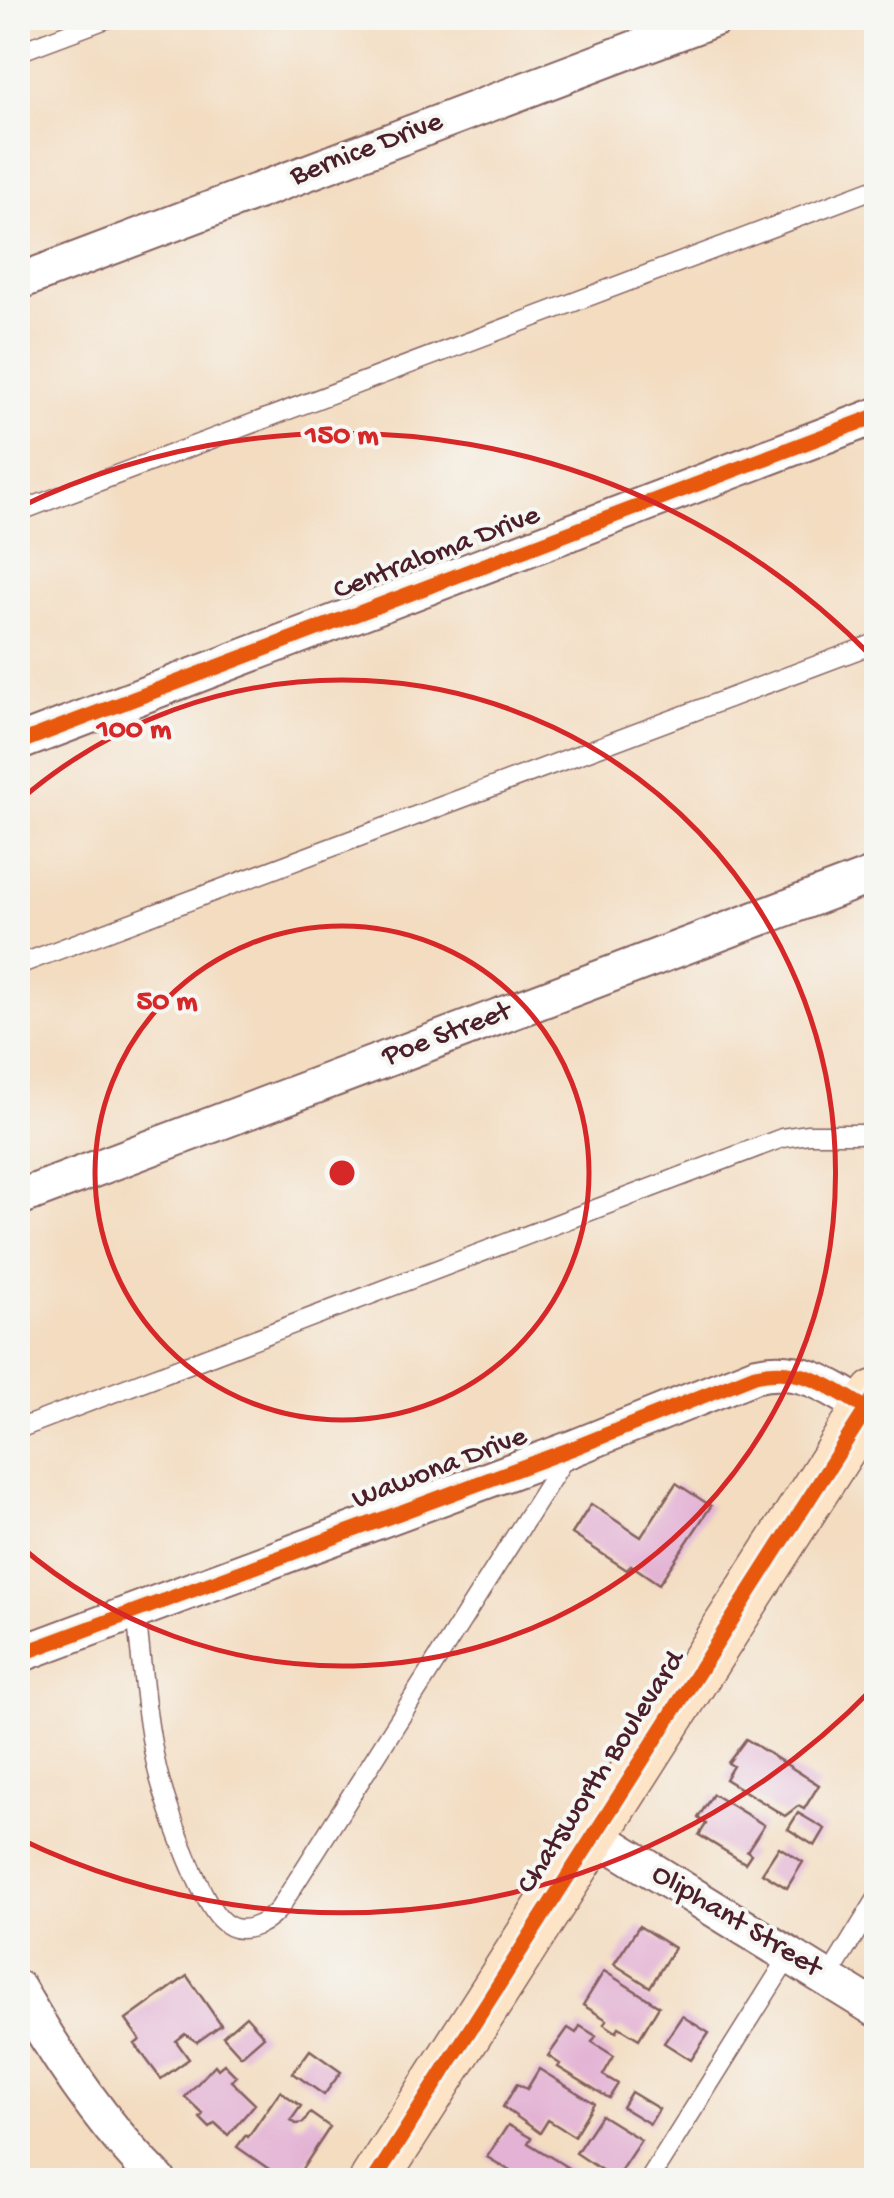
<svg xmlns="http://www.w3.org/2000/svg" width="894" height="2198" viewBox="0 0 894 2198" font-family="'Gochi Hand',sans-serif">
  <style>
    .building { fill: #e3b2d4 }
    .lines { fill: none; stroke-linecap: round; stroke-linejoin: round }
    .lane-casing { stroke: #85615f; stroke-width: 21 }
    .street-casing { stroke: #85615f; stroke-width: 39 }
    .secondary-casing { stroke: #85615f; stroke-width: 51 }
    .lane { stroke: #fff; stroke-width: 18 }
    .street { stroke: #fff; stroke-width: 35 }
    .secondary { stroke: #fee4c6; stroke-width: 48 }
    .cycleway-casing { stroke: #f6f6f2; stroke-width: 21 }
    .cycleway { stroke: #e8590c; stroke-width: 15 }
    .ring { fill: none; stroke: #d62828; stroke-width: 5 }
    .labels { text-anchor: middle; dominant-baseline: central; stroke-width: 8; stroke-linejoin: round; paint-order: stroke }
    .street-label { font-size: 30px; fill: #4a1f2b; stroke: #f6f6f2 }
    .centre { fill: #d62828; stroke: #f6f6f2; stroke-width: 5 }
    .ring-label { font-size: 30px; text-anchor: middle; font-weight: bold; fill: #d62828; stroke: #f6f6f2; stroke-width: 8; stroke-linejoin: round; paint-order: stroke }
  </style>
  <rect width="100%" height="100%" fill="#f6f6f2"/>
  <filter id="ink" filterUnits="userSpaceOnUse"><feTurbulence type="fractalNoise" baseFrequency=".01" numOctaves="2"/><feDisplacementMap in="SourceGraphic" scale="20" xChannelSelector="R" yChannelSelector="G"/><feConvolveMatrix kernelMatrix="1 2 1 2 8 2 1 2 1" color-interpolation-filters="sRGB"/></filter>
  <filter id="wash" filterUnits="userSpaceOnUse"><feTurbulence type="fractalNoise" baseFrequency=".0048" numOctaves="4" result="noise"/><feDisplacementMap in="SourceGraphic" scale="40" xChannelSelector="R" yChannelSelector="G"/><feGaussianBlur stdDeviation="2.25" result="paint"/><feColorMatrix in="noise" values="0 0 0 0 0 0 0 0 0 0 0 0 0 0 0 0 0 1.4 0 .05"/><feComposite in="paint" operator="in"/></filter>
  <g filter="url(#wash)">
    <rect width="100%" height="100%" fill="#f3dcc0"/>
    <g id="blocks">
      <!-- building -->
      <path class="building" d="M676,1483l35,23 -52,78 -28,-19 -4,5 -55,-36 19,-30 50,33z
        M746,1739l73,46 -15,24 -6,-3 -13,10 -60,-37 8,-13 -5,-3z
        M713,1794l51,31 -17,26 4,3 -6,9 -46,-28 7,-11 -8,-6z
        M798,1813l27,16 -10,17 -27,-17z
        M779,1847l24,15 -16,26 -25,-15z
        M639,1926l35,22 -24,39 -36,-23z
        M604,1971l55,35 -20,33 -20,-12 -3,5 -12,-8 3,-4 -24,-15z
        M187,1976l34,49 -24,17 -12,-8 -9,7 13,18 -28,20 -26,-35 5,-4 -14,-20z
        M246,2016l18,20 -23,20 -18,-20z
        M682,2016l27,17 -18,27 -27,-17z
        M580,2026l16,10 -4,6 22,14 -11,19 15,9 -9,14 -51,-31 2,-3 -12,-8 20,-28 8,5z
        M310,2050l31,22 -17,23 -31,-22z
        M224,2064l12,12 -5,5 24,23 -27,31 -13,-12 -5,5 -10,-10 3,-4 -18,-17 30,-32 3,4z
        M539,2069l55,34 -20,33 -26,-16 -8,13 -37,-26 14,-23 10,5z
        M280,2091l21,15 -10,14 5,4 7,-1 7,-10 20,14 -35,53 -14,-6 -2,2 -42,-29 9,-12 2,2z
        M631,2092l28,17 -9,15 -28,-17z
        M601,2115l40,25 -26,39 -39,-26z
        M508,2125l23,13 -3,5 47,29 -6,8 -62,-2 5,-6 -25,-15z"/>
    </g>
  </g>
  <g filter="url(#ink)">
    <use href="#blocks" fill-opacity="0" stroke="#85615f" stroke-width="2.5"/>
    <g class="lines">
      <defs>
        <path id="lane" d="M18,52l91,-34
          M18,512l858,-324
          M18,965l858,-322
          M18,1429l764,-291 26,-4h68
          M136,1612c6,51 9,102 20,152 7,33 42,132 64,155 19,20 45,6 59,-10l289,-456
          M828,1978l48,-78
          M649,2180l141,-225"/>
        <path id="street" d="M18,282l698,-264
          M18,743l858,-327
          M18,1198l858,-324
          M18,1655l553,-206 184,-74c48,-12 82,16 121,40
          M595,1835l281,174
          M18,1989c39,68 84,136 140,191"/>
        <path id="secondary" d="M374,2180l502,-786"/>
      </defs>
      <!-- lane casing -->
      <use href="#lane" class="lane-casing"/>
      <!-- street casing -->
      <use href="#street" class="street-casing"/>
      <!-- secondary casing -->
      <use href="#secondary" class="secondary-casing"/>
      <!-- lane -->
      <use href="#lane" class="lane"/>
      <!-- street -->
      <use href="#street" class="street"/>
      <!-- secondary -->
      <use href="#secondary" class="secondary"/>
      <defs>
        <path id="cycleway" d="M18,743l858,-327
          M18,1655l553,-206 184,-74c48,-12 82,16 121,40
          M374,2180l502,-786"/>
      </defs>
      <!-- cycleway casing -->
      <use href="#cycleway" class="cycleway-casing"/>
      <!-- cycleway -->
      <use href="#cycleway" class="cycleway"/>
    </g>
  </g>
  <!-- distance rings -->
  <g class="ring">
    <circle cx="342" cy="1173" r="247"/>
    <path d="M19 801A493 493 0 1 1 19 1545"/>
    <path d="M874 1687A740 740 0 0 1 18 1838M18 508A740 740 0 0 1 874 659"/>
  </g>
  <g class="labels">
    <!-- street labels -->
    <g class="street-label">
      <text transform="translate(367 150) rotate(-21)">Bernice Drive</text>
      <text transform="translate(437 554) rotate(-21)">Centraloma Drive</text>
      <text transform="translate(447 1035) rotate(-21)">Poe Street</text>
      <text transform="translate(440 1469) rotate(-21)">Wawona Drive</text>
      <text transform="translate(602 1773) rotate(-57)">Chatsworth Boulevard</text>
      <text transform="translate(736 1922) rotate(31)">Oliphant Street</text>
    </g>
  </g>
  <circle cx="342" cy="1173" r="15" class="centre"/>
  <g class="ring-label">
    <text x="342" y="443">150 m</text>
    <text x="134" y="737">100 m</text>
    <text x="167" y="1009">50 m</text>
  </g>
  <!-- margin -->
  <rect width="894" height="2198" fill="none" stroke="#f6f6f2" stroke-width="60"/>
</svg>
